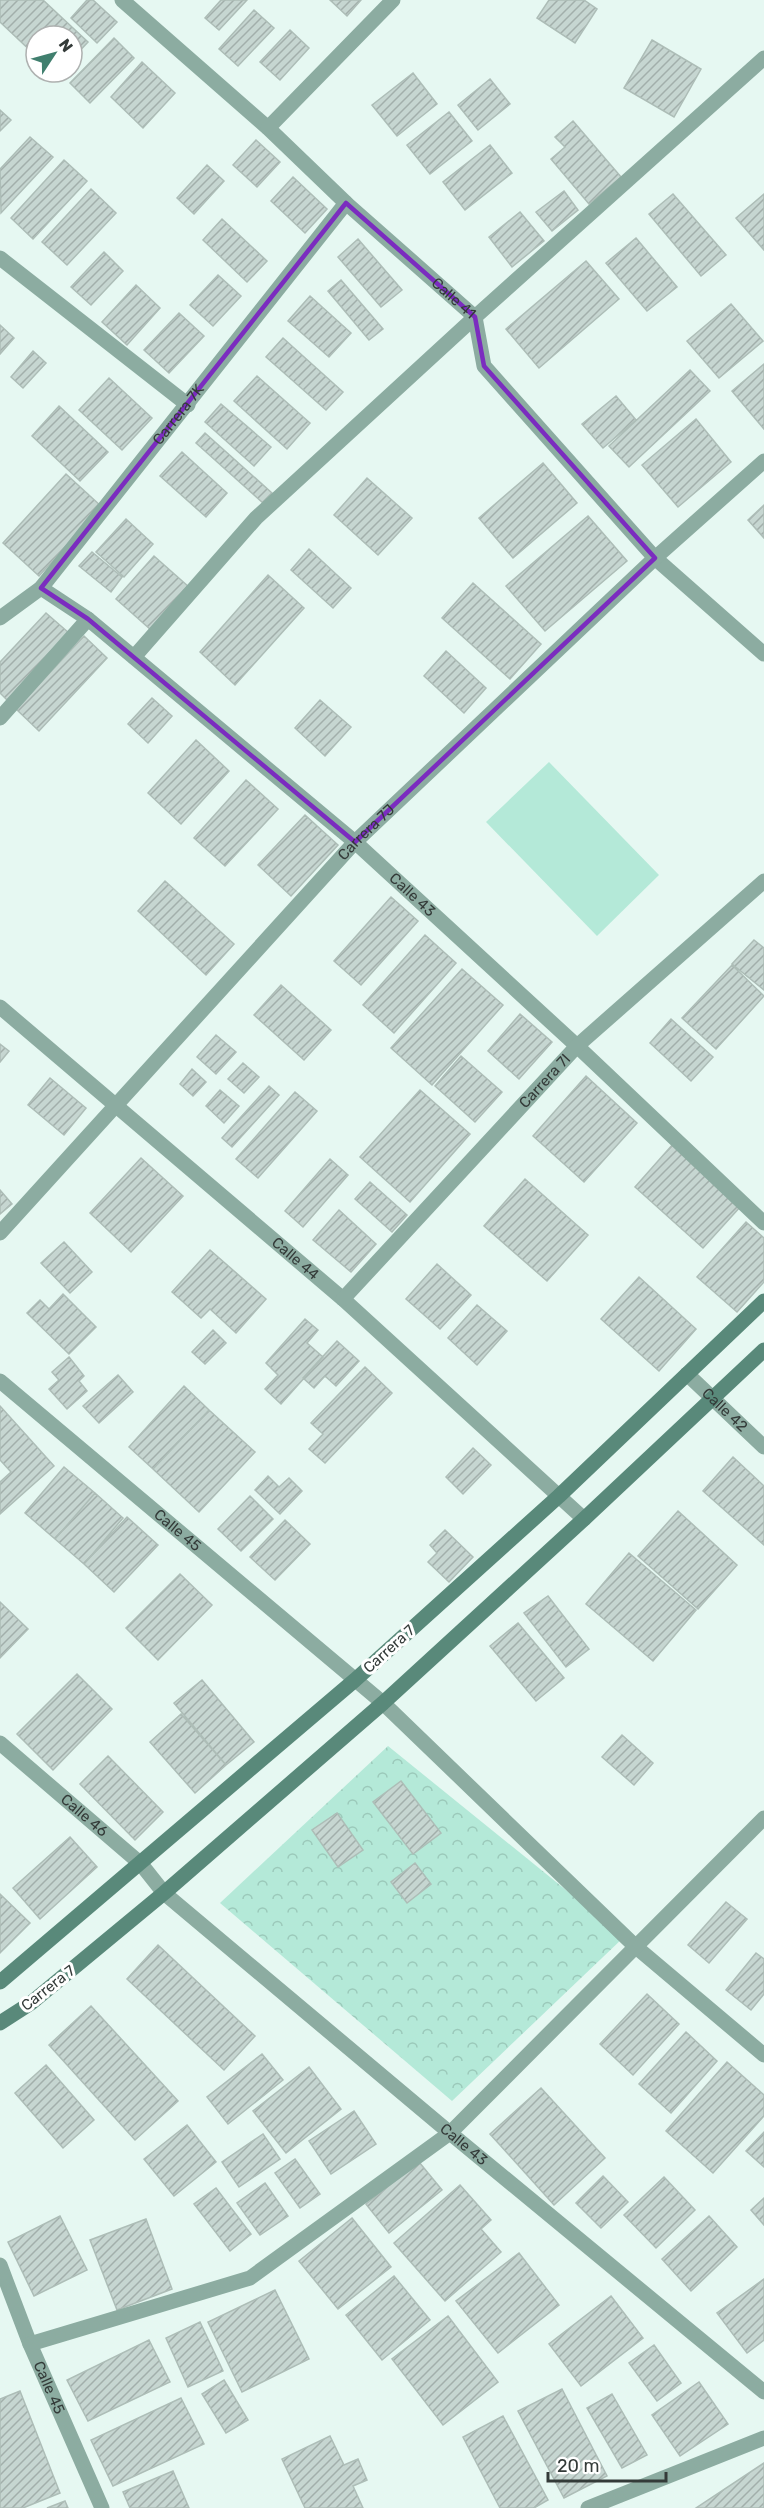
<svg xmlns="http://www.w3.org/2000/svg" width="764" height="2508" viewBox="0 0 764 2508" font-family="Rubik,sans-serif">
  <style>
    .park { fill: url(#park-crowns) }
    .pitch { fill: #b4e9d8 }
    .building { fill: url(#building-hatch); stroke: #adbdb7; stroke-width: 1.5 }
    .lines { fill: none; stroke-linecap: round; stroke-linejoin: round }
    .street { stroke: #8caca1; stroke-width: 15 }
    .secondary { stroke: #59897a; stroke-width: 15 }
    .marked { fill: none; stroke: #7b2cbf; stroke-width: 4.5; stroke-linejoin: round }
    .labels { text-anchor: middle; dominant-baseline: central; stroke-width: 6; stroke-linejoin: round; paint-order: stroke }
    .street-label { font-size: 15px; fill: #343b39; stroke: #fff }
  </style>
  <defs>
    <pattern id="park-crowns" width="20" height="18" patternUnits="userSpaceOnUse" patternTransform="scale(1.5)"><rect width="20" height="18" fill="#b4e9d8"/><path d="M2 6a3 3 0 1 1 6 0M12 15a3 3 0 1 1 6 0" fill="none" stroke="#9bc9ba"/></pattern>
    <pattern id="building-hatch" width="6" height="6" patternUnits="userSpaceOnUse" patternTransform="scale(1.5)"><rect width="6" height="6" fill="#c6d6d1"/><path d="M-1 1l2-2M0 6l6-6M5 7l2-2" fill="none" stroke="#a2afab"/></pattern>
  </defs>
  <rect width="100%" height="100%" fill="#e6f8f2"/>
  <!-- park -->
  <path class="park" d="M388,1746l236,191 -172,164 -232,-198z"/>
  <!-- pitch -->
  <path class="pitch" d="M549,762l110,113 -62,61 -111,-114z"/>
  <!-- building -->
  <path class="building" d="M0,0h43l45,42 -16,17v-23h-36v20l-36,-34z
    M87,0h6l24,22 -20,21 -26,-25z
    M221,0h26l-28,30 -14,-12z
    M330,0h31l-14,16z
    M549,0h35l13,9 -22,34 -38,-25z
    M254,10l20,18 -36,38 -19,-17z
    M290,30l19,18 -29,32 -20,-18z
    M114,38l20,20 -44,45 -20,-20z
    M652,40l49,29 -27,48 -50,-29z
    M142,62l33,31 -32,35 -32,-31z
    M413,73l24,31 -40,32 -25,-31z
    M490,79l20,25 -32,26 -20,-25z
    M0,110l11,10 -11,11z
    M449,112l23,29 -42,33 -23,-29z
    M573,121l48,56 -32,27 -38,-45 14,-12 -10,-10z
    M30,137l23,20 -52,56 -1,-44z
    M256,140l24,22 -23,25 -24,-22z
    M490,145l22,28 -47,37 -22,-28z
    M64,160l23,21 -54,58 -22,-21z
    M207,165l17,16 -30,33 -17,-16z
    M293,177l34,32 -22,24 -34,-32z
    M91,189l25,24 -49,52 -25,-23z
    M564,191l14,19 -26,21 -16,-19z
    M673,194l53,61 -25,21 -52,-62z
    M764,194v56l-28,-32z
    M520,212l24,29 -32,26 -23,-30z
    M222,219l45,42 -20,21 -44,-42z
    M636,238l41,49 -30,24 -41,-48z
    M358,239l44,51 -21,17 -43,-50z
    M104,252l19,19 -32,34 -20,-18z
    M586,261l33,38 -80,69 -33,-39z
    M218,275l23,21 -28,30 -23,-21z
    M341,280l42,49 -14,11 -41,-49z
    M136,285l24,23 -33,37 -25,-23z
    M310,296l41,37 -22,24 -41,-36z
    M731,304l32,37 -44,37 -32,-37z
    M179,313l25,23 -35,37 -25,-23z
    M0,325l14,13 -14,16z
    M283,338l60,54 -17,18 -60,-53z
    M33,351l13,12 -23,25 -12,-11z
    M764,364v65l-32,-38z
    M690,370l20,21 -81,76 -20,-21z
    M257,376l53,47 -23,26 -53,-48z
    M109,378l43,40 -30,32 -43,-40z
    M616,396l20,24 -33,28 -21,-24z
    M221,404l50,43 -17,19 -49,-44z
    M59,406l49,46 -28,29 -48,-45z
    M696,419l35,43 -53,45 -36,-42z
    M205,433l67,60 -9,10 -67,-60z
    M182,452l45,41 -21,24 -46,-41z
    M543,463l34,40 -64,55 -34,-40z
    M66,474l36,33 -63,69 -36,-33z
    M367,478l45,40 -34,37 -44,-40z
    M764,505v33l-16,-18z
    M588,516l39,45 -82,70 -39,-45z
    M126,519l27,25 -29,33 -28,-25z
    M309,549l42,39 -18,20 -42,-38z
    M92,552l30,25 -11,15 -32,-26z
    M154,556l35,31 -38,43 -35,-31z
    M268,575l36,33 -69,77 -35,-33z
    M473,583l68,61 -31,35 -68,-61z
    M46,613l23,20 -62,67 -7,-7v-31z
    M84,636l23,22 -68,73 -23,-22z
    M446,651l40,37 -22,25 -40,-37z
    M152,698l20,18 -24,27 -20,-19z
    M320,700l31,27 -26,29 -30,-28z
    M196,740l33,31 -48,53 -33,-31z
    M246,780l32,29 -53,57 -31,-28z
    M305,815l33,30 -47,51 -33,-31z
    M165,881l69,63 -28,31 -68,-64z
    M391,897l27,24 -57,64 -27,-24z
    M425,935l31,28 -62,70 -31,-28z
    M754,940l10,8v42l-32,-26z
    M732,965l32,31 -48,53 -34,-31z
    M462,969l41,36 -71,80 -41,-37z
    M281,985l50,45 -27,30 -50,-45z
    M520,1014l32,28 -33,37 -31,-28z
    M671,1019l42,38 -22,24 -41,-38z
    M216,1035l20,17 -20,22 -19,-17z
    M0,1044l9,7 -9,11z
    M461,1056l41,36 -27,30 -40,-36z
    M243,1063l16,14 -15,16 -16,-14z
    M192,1069l14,13 -13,14 -13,-12z
    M586,1076l51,47 -53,59 -51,-46z
    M50,1078l36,30 -22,27 -36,-30z
    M269,1086l10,9 -47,52 -10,-9z
    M220,1090l19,16 -15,17 -18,-17z
    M420,1090l50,44 -60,68 -50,-45z
    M295,1092l22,19 -59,67 -22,-19z
    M673,1144l68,62 -38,42 -68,-61z
    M141,1158l42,38 -52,56 -41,-39z
    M330,1159l18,16 -45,52 -18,-16z
    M525,1179l63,56 -41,46 -63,-55z
    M370,1182l37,33 -15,17 -37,-33z
    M0,1190l12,14 -12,10z
    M339,1210l37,34 -25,28 -38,-32z
    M746,1222l18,16v44l-27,30 -40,-35z
    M64,1242l28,30 -22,21 -29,-30z
    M210,1250l56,49 -30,34 -26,-24 -9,9 -29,-26z
    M437,1264l34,31 -31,34 -34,-30z
    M639,1277l57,52 -37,42 -58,-52z
    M63,1294l33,33 -27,27 -42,-41 13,-13 9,9z
    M477,1305l30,26 -30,34 -29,-27z
    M305,1319l13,11 -11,13 16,14 -42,47 -16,-15 13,-14 -12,-12z
    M213,1330l13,13 -21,21 -13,-12z
    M337,1341l22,20 -23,25 -11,-10 -11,12 -11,-10z
    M69,1357l15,19 -5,5 8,10 -20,18 -18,-20 10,-9 -7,-8z
    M365,1367l27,26 -67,70 -16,-14 14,-15 -12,-11z
    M118,1375l15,17 -34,31 -16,-17z
    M184,1386l25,24 -56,59 -24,-22z
    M0,1406l54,60 -54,48v-32l11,-10 -11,-12z
    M209,1410l46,42 -56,60 -46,-43z
    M473,1448l18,17 -28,29 -17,-17z
    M733,1457l31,29v59l-61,-54z
    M64,1467l31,26 -40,46 -30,-26z
    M268,1476l11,11 10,-9 13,13 -22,23 -25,-24z
    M95,1493l28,25 -39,46 -29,-25z
    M250,1496l23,23 -32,32 -23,-22z
    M678,1511l59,54 -39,44 -60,-53z
    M127,1517l31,28 -44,47 -30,-28z
    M285,1520l25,24 -35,36 -25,-23z
    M445,1530l28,27 -24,25 -21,-20 9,-9 -7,-8z
    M629,1553l67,57 -43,51 -67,-57z
    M180,1574l32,31 -54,55 -32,-32z
    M548,1596l41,53 -23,18 -42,-54z
    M0,1602l28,27 -28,29z
    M518,1623l46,55 -28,23 -46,-55z
    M77,1674l35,35 -59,61 -36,-36z
    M202,1680l52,62 -28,23 -52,-62z
    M181,1714l45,51 -31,28 -45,-51z
    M622,1735l31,28 -19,22 -32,-28z
    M108,1756l55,56 -28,28 -55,-56z
    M401,1781l40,52 -28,21 -40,-52z
    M337,1813l26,37 -25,17 -26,-37z
    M70,1837l27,30 -57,52 -27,-31z
    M415,1863l16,21 -24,19 -16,-21z
    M0,1894l30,29 -30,30z
    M726,1902l21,17 -38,44 -21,-18z
    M158,1945l97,91 -31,34 -97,-91z
    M756,1953l8,6v35l-13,16 -25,-20z
    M647,1994l32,30 -46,51 -33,-31z
    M91,2006l87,95 -43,39 -86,-95z
    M686,2032l31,29 -46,52 -32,-29z
    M262,2054l21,26 -55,44 -21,-27z
    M727,2062l37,33v21l-51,57 -47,-42z
    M46,2065l48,55 -31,28 -48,-55z
    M309,2067l32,42 -55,44 -33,-42z
    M541,2088l64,70 -51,47 -64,-71z
    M354,2111l22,33 -45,30 -22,-33z
    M187,2125l29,37 -42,34 -30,-37z
    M764,2132v35l-18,-16z
    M263,2134l17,25 -41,28 -17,-25z
    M295,2159l25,35 -20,14 -25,-35z
    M419,2162l23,28 -53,43 -23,-29z
    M603,2176l25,26 -27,26 -25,-25z
    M664,2177l31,33 -39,38 -32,-33z
    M265,2183l23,33 -28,19 -23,-32z
    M460,2185l31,35 -10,9 20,23 -56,49 -51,-58z
    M216,2188l35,46 -21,17 -36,-47z
    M764,2198v27l-13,-15z
    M60,2216l27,54 -53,26 -26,-54z
    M709,2216l28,31 -46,44 -29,-32z
    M352,2218l39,49 -53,42 -39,-48z
    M146,2219l26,70 -55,21 -27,-70z
    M519,2253l40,52 -61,48 -42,-52z
    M394,2276l36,44 -48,40 -36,-45z
    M764,2279v61l-17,13 -30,-40z
    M275,2290l34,69 -67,33 -34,-70z
    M611,2296l32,42 -62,48 -32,-42z
    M448,2316l50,66 -55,43 -51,-66z
    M200,2322l23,49 -35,16 -22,-49z
    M149,2340l21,42 -82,39 -21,-41z
    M654,2345l27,38 -24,18 -28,-38z
    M224,2380l24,40 -22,13 -24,-39z
    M699,2382l29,42 -48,32 -28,-41z
    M562,2389l45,87 -43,22 -46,-87z
    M20,2391l40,102 -37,15h-23v-109z
    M612,2394l35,61 -25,13 -35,-60z
    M181,2398l23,46 -91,42 -22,-46z
    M503,2416l45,84 -14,8h-34l-37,-71z
    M330,2436l14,29 14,-6 9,21 -14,6 10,22h-58l-23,-49z
    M764,2463v45h-68z
    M173,2471l16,37h-59l-7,-16z
    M65,2501l3,7h-21z"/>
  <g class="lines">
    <!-- street -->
    <g class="street">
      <path id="s1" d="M122,0l146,128 78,75 129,114 9,49 171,192 109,96"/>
      <path d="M268,128l125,-128"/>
      <path d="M0,258l188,147"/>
      <path id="s2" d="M41,588l47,31 267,223 222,204 187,177"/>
      <path id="s3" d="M0,618l41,-30 305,-385"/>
      <path d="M134,657l122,-139 219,-201 289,-259"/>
      <path d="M0,718l88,-99"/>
      <path id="s4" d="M0,1007l343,292 241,220"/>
      <path id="s5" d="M0,1233l355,-391 300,-284 109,-97"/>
      <path id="s6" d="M343,1299l234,-253 187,-165"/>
      <path id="s7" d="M687,1374l77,73"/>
      <path id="s8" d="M0,1381l383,322 253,244 128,108"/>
      <path id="s9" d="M0,1743l141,121 23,29 286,240 314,259"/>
      <path id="s10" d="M0,2265l30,79 72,164"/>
      <path d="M30,2344l220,-66 200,-145 314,-315"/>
      <path d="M588,2508l176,-70"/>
    </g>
    <!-- secondary -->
    <path class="secondary" d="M0,1982l355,-302 204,-184 205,-195
      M0,2023l31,-20 133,-110 219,-190 201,-184 180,-169"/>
  </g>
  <!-- marked area -->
  <path class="marked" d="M346,203l129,114 9,49 171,192 -300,284 -267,-223 -47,-31z"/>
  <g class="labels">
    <!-- street labels -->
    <g class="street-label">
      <text stroke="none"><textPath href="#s1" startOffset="446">Calle 41</textPath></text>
      <text stroke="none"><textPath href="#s3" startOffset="272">Carrera 7K</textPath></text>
      <text stroke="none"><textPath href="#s5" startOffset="543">Carrera 7J</textPath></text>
      <text stroke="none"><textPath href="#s2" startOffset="482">Calle 43</textPath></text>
      <text stroke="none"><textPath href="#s6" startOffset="297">Carrera 7I</textPath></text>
      <text stroke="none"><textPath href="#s4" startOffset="388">Calle 44</textPath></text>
      <text stroke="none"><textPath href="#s7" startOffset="52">Calle 42</textPath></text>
      <text stroke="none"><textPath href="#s8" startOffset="232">Calle 45</textPath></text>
      <text transform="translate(389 1649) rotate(-42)">Carrera 7</text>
      <text stroke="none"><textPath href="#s9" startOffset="111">Calle 46</textPath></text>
      <text transform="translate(48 1988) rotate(-38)">Carrera 7</text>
      <text stroke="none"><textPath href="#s9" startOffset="614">Calle 43</textPath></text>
      <text stroke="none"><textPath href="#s10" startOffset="132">Calle 45</textPath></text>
    </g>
  </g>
  <!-- north arrow -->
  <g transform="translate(54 54) rotate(54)"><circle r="28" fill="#ffffff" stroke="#aeb1b0" stroke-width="1.5"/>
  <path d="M0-4.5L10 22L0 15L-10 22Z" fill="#407f6e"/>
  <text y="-9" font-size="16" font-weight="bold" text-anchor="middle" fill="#343b39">N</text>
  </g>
  <!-- scale -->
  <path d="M548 2472v9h118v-9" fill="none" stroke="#343b39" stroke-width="3"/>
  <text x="557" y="2472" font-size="18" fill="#343b39" stroke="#ffffff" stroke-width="4.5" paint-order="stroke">20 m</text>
</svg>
